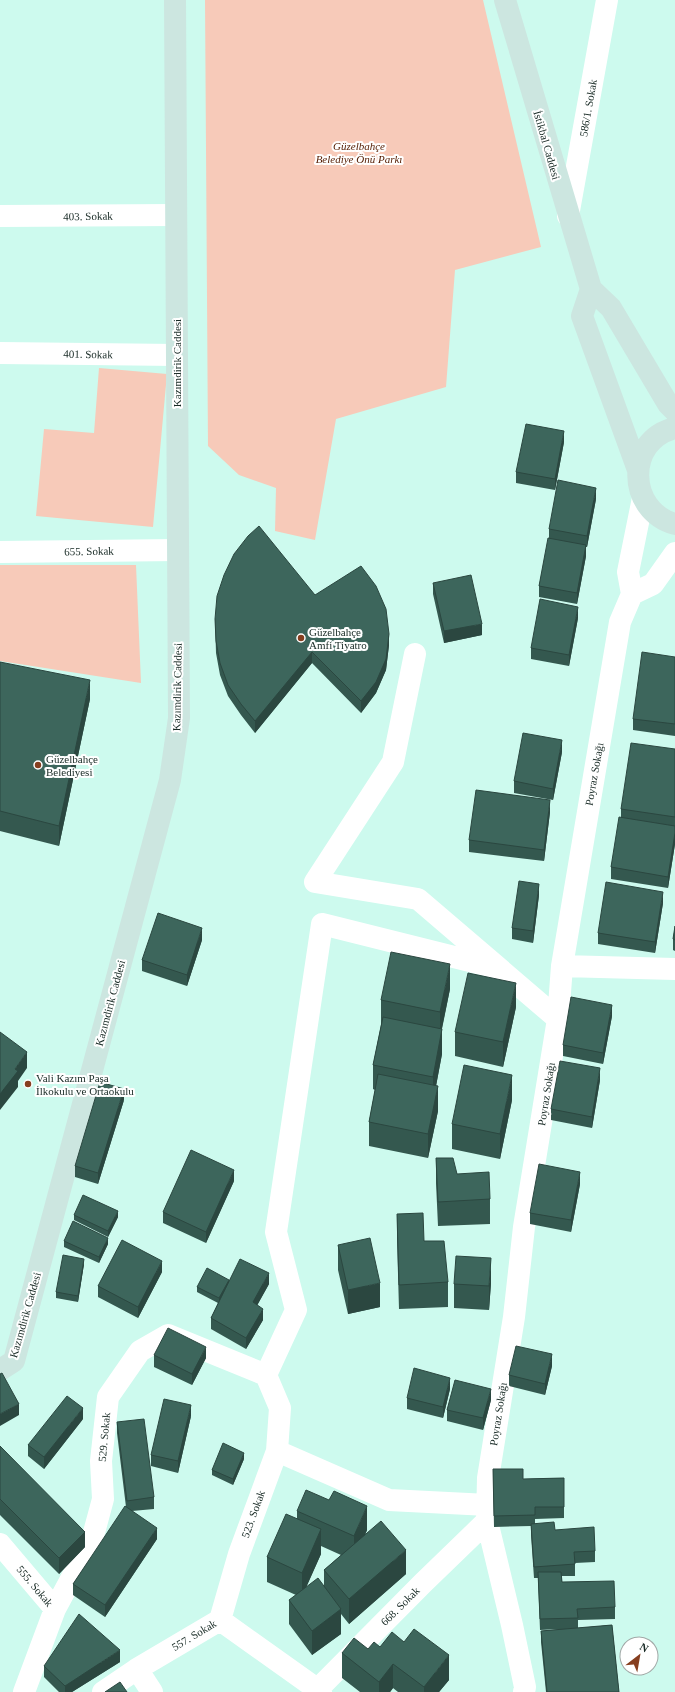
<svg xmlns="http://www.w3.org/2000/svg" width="675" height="1692" viewBox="0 0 675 1692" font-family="'Times New Roman',serif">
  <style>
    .green { fill: #f7cab9 }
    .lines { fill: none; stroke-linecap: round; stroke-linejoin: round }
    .street { stroke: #fff; stroke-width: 22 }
    .secondary { stroke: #cce6e0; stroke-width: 22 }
    .wall { fill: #34584f; fill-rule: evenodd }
    .shaded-wall { fill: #2b4740 }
    .building { fill: #3d665c; stroke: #2b4740 }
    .poi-dot { fill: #863e1f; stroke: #fff; stroke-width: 1.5 }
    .labels { text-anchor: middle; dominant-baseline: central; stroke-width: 4; stroke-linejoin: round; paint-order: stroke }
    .street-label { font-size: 11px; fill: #172924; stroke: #fff }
    .park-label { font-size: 11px; font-style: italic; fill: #541c01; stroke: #fff }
    .poi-label { font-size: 11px; fill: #172924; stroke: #fff; text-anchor: start }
  </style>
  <rect width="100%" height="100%" fill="#cdfaee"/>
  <!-- green -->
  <path class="green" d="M205,0h278l58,247 -86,23 -9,117 -110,32 -21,121 -40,-9 1,-43 -37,-13 -31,-29z
    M99,368l68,6 -14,153 -117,-11 8,-87 50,4z
    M0,565h136l5,118 -141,-22z"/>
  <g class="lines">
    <!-- street -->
    <path class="street" d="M0,216l176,-1
      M568,216l39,-216
      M0,353l177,2
      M0,552l178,-2
      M632,594l21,-10 22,-31
      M415,654l-22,108 -78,120 103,17 140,120
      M562,966l113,3
      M266,1375l30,-65 -20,-78 46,-308 176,44
      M277,1451l112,49 99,5
      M0,1544l55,65
      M137,1669l15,23
      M24,1692l31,-83 37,-69 11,-41 -2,-38 7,-64 32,-46 28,-16 98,40 14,33 -3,43 -38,103 -19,66
      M103,1692l34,-23 83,-49 101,72
      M315,1692l108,-109 64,-62
      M524,1692l1,-5 -13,-62 -25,-104 1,-43 26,-161 10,-90 34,-208 4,-53 58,-344 12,-28 -4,-22 15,-74"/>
    <!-- secondary -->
    <path class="secondary" d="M505,0l86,289 20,19 57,96 7,7
      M591,289l-9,27 56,154
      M675,428c-50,12 -48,83 0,96
      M0,1370l14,-9 156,-581 9,-62 -4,-718"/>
  </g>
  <!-- wall -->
  <path class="wall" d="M564,442l-9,48 -39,-7v-11z
    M596,499l-9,48h-1v9l-9,48 -38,-7v-11l10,-48v-9z
    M433,583l49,52 -38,8 -11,-49z
    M315,595l74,50 -3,25 -10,23 -15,20 -49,-50 -57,70 -14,-18 -13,-19 -8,-21 -4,-22 -1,-34z
    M578,618l-9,48 -38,-7v-11z
    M675,657v79l-42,-6v-11z
    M0,662l90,37 -31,147 -59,-15z
    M675,749v95l-7,44 -57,-9v-12l10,-50v-8z
    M562,752l-9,48 -39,-7v-12z
    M550,812l-6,49 -75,-9v-12z
    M539,895l-6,48 -21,-4v-11z
    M663,903l-8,50 -57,-9v-11z
    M675,926v25l-2,-1v-11z
    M202,940l-15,46 -45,-15v-11z
    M450,989l-8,40v25l-6,32 2,25 -10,47 -59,-12v-24l6,-32 -2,-1v-24l8,-40v-25z
    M516,1007l-13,60 -48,-11v-24z
    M612,1016l-9,48 -40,-8v-11z
    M600,1080l-8,48 -41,-8v-11z
    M124,1100l-26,84 -23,-7v-11z
    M512,1100l-12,59 -48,-10v-25z
    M436,1158l21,16 33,25v25l-52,2 -2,-43z
    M234,1181l-28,62 -43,-20v-11z
    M580,1184l-9,48 -41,-8v-11z
    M397,1214l27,27 24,41v25l-49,2 -2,-70z
    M74,1215l44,2 -10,20 -34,-17z
    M64,1241l44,3 -9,19 -35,-16z
    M338,1245l42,62 -32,7 -10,-44z
    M84,1264l-6,38 -22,-4v-6z
    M162,1272l-24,46 -40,-21v-11z
    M229,1281l40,3 -12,21 6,15 -17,29 -35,-20v-11l7,-15 -21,-11v-5z
    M491,1283l-2,27 -35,-2v-24z
    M154,1355l52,3 -14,27 -38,-18z
    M552,1366l-7,29 -36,-9v-11z
    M450,1389l-7,29 -36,-9v-11z
    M491,1400l-8,30 -36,-9v-11z
    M191,1416l-13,57 -27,-7v-11z
    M83,1419l-39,50 -16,-13v-11z
    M117,1422l37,75v12l-22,2 25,28 -52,78 -32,-22v-11l53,-77 -9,-74z
    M0,1446l85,101 -26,27 -59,-59z
    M244,1459l-11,26 -21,-10v-5z
    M493,1469l30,10 41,-1v40l-29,1v5l20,6 40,21v11l-20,1v13h-13v6l53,25v12l-37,1v8l34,-3 7,67h-73l-5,-50v-11l18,-2 -19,1 -2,-52h-4l-3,-43v-9l-37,1z
    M297,1511l70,19 -2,5 41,39 -57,50 -8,-10v20l-29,21 -23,-31v-24l7,-5 -29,-13v-25l30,-38zM321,1546l20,9 -17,15v16l-18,1 15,-33z
    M380,1647l69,33 -10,12h-41l-5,-4 -3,4h-30l-18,-14v-25z
    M120,1662l-48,30h-13l-15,-15v-11z"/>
  <!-- shaded-wall -->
  <path class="shaded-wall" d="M564,431v11l-9,48v-11z
    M596,488v11l-9,48v-11z
    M586,545v11l-9,48v-11z
    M578,607v11l-9,48v-11z
    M482,624v11l-38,8v-12z
    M389,634v11l-3,25 -10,23 -15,20v-12z
    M312,652v11l-57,70v-12z
    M90,680v19l-31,147v-20z
    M562,740v12l-9,48v-11z
    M550,800v12l-6,49v-11z
    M675,833v11l-7,44v-11z
    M539,884v11l-6,48v-12z
    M663,892v11l-8,50v-11z
    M202,928v12l-15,46v-11z
    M450,964v25l-10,48v-25z
    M516,983v24l-13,60v-25z
    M612,1005v11l-9,48v-11z
    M442,1029v25l-9,48v-25z
    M27,1052v16l-9,13v6l-18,23v-16l15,-25z
    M600,1068v12l-8,48v-11z
    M512,1075v25l-12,59v-25z
    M438,1086v25l-10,47v-24z
    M124,1089v11l-26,84v-11z
    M234,1170v11l-28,62v-11z
    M580,1172v12l-9,48v-12z
    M118,1211v6l-10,20v-6z
    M108,1238v6l-9,19v-6z
    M491,1258v25l-2,27v-24z
    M84,1259v5l-6,38v-6z
    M162,1261v11l-24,46v-11z
    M269,1273v11l-16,29v-11z
    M229,1280v5l-10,19v-6z
    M380,1283v24l-32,7v-24z
    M263,1309v11l-17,29v-11z
    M206,1347v11l-14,27v-11z
    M552,1354v12l-7,29v-11z
    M450,1378v11l-7,29v-11z
    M491,1389v11l-8,30v-12z
    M19,1404v11l-19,11v-12z
    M191,1405v11l-13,57v-12z
    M83,1408v11l-39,50v-12z
    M244,1453v6l-11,26v-6z
    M367,1506v24l-13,31v-25z
    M157,1528v11l-52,78v-12z
    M321,1529v25l-19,43v-24z
    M85,1532v15l-26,27v-16z
    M406,1550v24l-57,50v-25z
    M341,1609v25l-29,21v-24z
    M120,1650v12l-48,30h-7v-6z
    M449,1655v25l-10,12h-15v-5z
    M393,1664v24l-3,4h-11v-10z"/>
  <!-- building -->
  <path class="building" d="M526,424l38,7 -9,48 -39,-7z
    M558,480l38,8 -9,48 -38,-7z
    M259,526l56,69 46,-29 15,20 10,23 3,25 -3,25 -10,23 -15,19 -49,-49 -57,69 -14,-17 -13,-19 -8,-22 -4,-22 -1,-22 2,-23 7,-21 10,-21 14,-18z
    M548,538l38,7 -9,48 -38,-7z
    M471,575l11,49 -38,7 -11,-48z
    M540,599l38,8 -9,48 -38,-7z
    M642,652l33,5v67l-42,-5z
    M0,662l90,18 -31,146 -59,-15z
    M523,733l39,7 -9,49 -39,-8z
    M631,743l44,6v68l-54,-8z
    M476,790l74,10 -6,50 -75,-10z
    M619,817l56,9v7l-7,44 -57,-10z
    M519,881l20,3 -6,47 -21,-3z
    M606,882l57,10 -8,50 -57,-9z
    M158,913l44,15 -15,47 -45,-15z
    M675,926v14l-2,-1z
    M391,952l59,12 -10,48 -59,-12z
    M468,973l48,10 -13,59 -48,-10z
    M571,997l41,8 -9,48 -40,-8z
    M383,1017l59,12 -9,48 -60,-12z
    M0,1032l27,20 -12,17 3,2 -18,23z
    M560,1061l40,7 -8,49 -41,-8z
    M464,1065l48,10 -12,59 -48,-10z
    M378,1074l60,12 -10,48 -59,-12z
    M100,1082l24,7 -26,84 -23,-7z
    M191,1150l43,20 -28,62 -43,-20z
    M436,1158h17l4,16 32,-2 1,27 -52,3z
    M539,1164l41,8 -9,48 -41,-7z
    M83,1195l35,16 -10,20 -34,-16z
    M423,1213l1,28h20l4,41 -49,3 -2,-71z
    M73,1221l35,17 -9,19 -35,-16z
    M370,1238l10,45 -32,7 -10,-45z
    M122,1240l40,21 -24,46 -40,-21z
    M63,1255l21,4 -6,37 -22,-4z
    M456,1256l35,2 -2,28 -35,-2z
    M240,1259l29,14 -16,29 10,7 -17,29 -35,-20z
    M207,1268l22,12 -10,18 -22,-11z
    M168,1328l38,19 -14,27 -38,-19z
    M516,1346l36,8 -7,30 -36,-9z
    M414,1368l36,10 -7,29 -36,-9z
    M2,1373l17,31 -19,10v-40z
    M455,1380l36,9 -8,29 -36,-8z
    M67,1396l16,12 -39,49 -16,-12z
    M164,1399l27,6 -13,56 -27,-6z
    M144,1419l10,78 -27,4 -10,-79z
    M223,1443l21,10 -11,26 -21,-9z
    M0,1446l85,86 -26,26 -59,-59z
    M493,1469h30v10l41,-1v29h-29v8l-41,1z
    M306,1490l23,10 5,-9 33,15 -13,30 -57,-25z
    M125,1506l32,22 -52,77 -32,-21z
    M286,1514l35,15 -19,44 -35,-16z
    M381,1521l25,29 -57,49 -25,-29z
    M554,1522l1,8 39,-3 1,24 -21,1 1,12 -41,3 -3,-43z
    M538,1572h23l1,10 52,-1 1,26 -38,2 1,9 -38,1z
    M318,1578l23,31 -29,22 -23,-31z
    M79,1614l41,36 -55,36 -21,-20z
    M612,1625l7,67h-72l-6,-61z
    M414,1629l35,26 -25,32 -31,-23 -14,18 -37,-29 12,-15 14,11 6,-7 6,5 12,-15 12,10z
    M120,1682l7,10h-22z"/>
  <!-- markers -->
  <g class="poi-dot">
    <circle cx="301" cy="638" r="4"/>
    <circle cx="38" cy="765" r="4"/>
    <circle cx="28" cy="1084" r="4"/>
  </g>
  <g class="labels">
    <!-- street labels -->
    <g class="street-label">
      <text transform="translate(588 108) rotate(-80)">586/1. Sokak</text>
      <text transform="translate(547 145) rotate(74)">İstikbal Caddesi</text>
      <text transform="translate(88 216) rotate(-1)">403. Sokak</text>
      <text transform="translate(88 354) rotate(1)">401. Sokak</text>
      <text transform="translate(177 363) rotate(-90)">Kazımdirik Caddesi</text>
      <text transform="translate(89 551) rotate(-1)">655. Sokak</text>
      <text transform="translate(177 687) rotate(-89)">Kazımdirik Caddesi</text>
      <text transform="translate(594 774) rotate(-80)">Poyraz Sokağı</text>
      <text transform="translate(110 1003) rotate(-75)">Kazımdirik Caddesi</text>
      <text transform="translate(546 1094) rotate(-81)">Poyraz Sokağı</text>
      <text transform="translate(25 1315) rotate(-74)">Kazımdirik Caddesi</text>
      <text transform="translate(498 1414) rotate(-81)">Poyraz Sokağı</text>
      <text transform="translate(104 1437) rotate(-85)">529. Sokak</text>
      <text transform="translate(253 1514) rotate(-70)">523. Sokak</text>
      <text transform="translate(35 1586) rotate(50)">555. Sokak</text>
      <text transform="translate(400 1606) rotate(-45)">668. Sokak</text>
      <text transform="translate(194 1635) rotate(-31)">557. Sokak</text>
    </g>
    <!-- park labels -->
    <g class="park-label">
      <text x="359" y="146">Güzelbahçe<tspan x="359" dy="13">Belediye Önü Parkı</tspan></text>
    </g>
    <!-- poi labels -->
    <g class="poi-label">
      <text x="309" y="632">Güzelbahçe<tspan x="309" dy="13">Amfi Tiyatro</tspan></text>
      <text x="46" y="759">Güzelbahçe<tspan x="46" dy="13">Belediyesi</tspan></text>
      <text x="36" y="1078">Vali Kazım Paşa<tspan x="36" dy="13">İlkokulu ve Ortaokulu</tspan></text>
    </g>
  </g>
  <!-- north arrow -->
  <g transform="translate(639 1656) rotate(31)"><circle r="19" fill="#ffffff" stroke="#a2a9a7"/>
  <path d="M0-3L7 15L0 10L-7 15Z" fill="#863e1f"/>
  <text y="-6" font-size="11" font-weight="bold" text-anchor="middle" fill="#172924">N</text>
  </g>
</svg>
